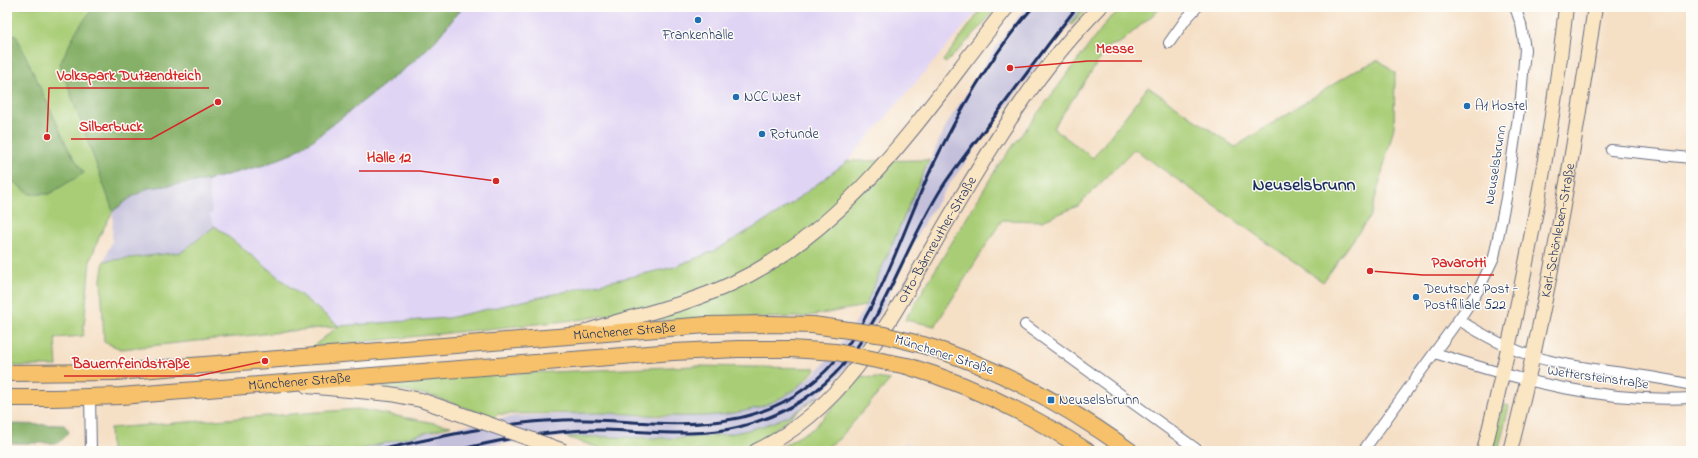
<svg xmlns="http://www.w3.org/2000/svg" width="1698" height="458" viewBox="0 0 1698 458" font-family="'Indie Flower',sans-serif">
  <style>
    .built { fill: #e0d4f4 }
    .industrial { fill: #c4c0db }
    .green { fill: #a9cd76; stroke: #627e6a }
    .forest { fill: #86b067; stroke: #507062 }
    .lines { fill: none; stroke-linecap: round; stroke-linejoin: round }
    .minor-casing { stroke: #676d82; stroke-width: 12 }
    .secondary-casing { stroke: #676d82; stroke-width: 16 }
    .primary-casing { stroke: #676d82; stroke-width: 18 }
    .minor { stroke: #fff; stroke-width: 10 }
    .secondary { stroke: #fbe6c4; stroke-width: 14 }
    .primary { stroke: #f6c16b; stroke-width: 16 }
    .rail { stroke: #1b2f5e; stroke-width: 3 }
    .secondary-bridge-casing { stroke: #676d82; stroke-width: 16; stroke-linecap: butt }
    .primary-bridge-casing { stroke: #676d82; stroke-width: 18; stroke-linecap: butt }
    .secondary-bridge { stroke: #fbe6c4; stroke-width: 14 }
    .primary-bridge { stroke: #f6c16b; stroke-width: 16 }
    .poi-dot { fill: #1f6fb2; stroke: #fdfcf7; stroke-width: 1.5 }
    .labels { text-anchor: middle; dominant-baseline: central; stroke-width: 3; stroke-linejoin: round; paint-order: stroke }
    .poi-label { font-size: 14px; fill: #1b2f5e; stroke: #fdfcf7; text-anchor: start }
    .street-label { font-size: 14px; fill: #1b2f5e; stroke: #fdfcf7 }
    .district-label { font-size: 18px; font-weight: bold; fill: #1b2f5e; stroke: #fdfcf7 }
    .leader { fill: none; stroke: #d62828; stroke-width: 1.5 }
    .callout-dot { fill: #d62828; stroke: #fdfcf7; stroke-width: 1.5 }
    .callout-label { font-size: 15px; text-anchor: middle; font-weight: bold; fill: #d62828; stroke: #fdfcf7; stroke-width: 3; stroke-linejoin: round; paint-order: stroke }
  </style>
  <rect width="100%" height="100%" fill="#fdfcf7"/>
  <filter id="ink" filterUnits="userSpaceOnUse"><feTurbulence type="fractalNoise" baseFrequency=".025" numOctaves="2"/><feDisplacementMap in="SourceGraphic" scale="8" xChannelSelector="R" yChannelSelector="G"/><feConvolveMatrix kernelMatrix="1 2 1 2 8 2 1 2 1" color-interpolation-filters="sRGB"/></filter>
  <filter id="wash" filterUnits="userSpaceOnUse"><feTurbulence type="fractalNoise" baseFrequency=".012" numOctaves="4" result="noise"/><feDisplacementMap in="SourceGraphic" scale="16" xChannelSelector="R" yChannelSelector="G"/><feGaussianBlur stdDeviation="0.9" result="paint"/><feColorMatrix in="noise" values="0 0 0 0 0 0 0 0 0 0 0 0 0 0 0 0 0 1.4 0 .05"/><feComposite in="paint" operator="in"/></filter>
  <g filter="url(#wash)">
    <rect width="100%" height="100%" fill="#f5dfc5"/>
    <!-- built -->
    <path class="built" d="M463,7h518l-133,154 -71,53 -63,38 -40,15 -226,51 -109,8 -124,-100 -6,-12 3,-1 -4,-33 57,-15 26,-11 22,-14 100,-78 21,-20z
      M905,443l27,8h-31z"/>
    <!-- industrial -->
    <path class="industrial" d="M1026,7h58l-73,93 -68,93 -23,37 -39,82 -29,49 -17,19 -17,16 -26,19 -27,11 -28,8 -30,4 -141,-1 -83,9 -20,5h-115l58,-14 109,-21 87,-3 58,4 72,-3 74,-33 15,-14 25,-29 19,-32 31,-73 52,-111 45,-71z
      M208,180l4,34h-3l6,12 -33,26 -78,9 8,-20 1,-30 17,-13 18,-10z"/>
    <!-- green -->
    <path class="green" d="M7,7h456l-29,35 -21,20 -100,78 -22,14 -27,11 -56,15 -60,8 -18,10 -17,13 -13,24 -10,26 -7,75 -28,2 2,28h-50z
      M983,7h14l-16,20 -35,36 -3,-2z
      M1084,7h5l-17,18 -2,-2z
      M1124,7h38l-42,36 -11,3 -56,82 40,30 55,-71 87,60 121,-77 23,-10 16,13 -1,54 -23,88 -48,67 -189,-133 -56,57 -36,15 -40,-1 -67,106 -30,-6 93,-154 110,-146z
      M929,160l-64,146 -61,11 -147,3 -24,-10 -48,9 -273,28 27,-21 -218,23 -17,-7 -3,-63 3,-18 78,-9 33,-26 124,100 109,-8 226,-51 40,-16 63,-37 71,-53z
      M696,366l120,2c-50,65 -145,46 -215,45 -35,0 -69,1 -104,1l-3,4 -62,-22 -51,-9 -1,-4 99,-8z
      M861,376l29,4 -51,59 -18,12h-47l40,-23z
      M818,396l-62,48 -28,7h-119l-43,-14c77,-3 152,13 224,-22 10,-4 19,-13 28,-19z
      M1503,404l6,2 -11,45h-7z
      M358,409l93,17 -96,25h-244l-1,-23z"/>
    <!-- forest -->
    <path class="forest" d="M94,7h369l-29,35 -21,20 -100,78 -22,14 -27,11 -56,15 -60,8 -18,10 -17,13 -53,-147 16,-33z
      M7,34l9,1 53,115 15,23 -35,21h-19l-23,-17z
      M7,424l57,1 5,7 -10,11h-52z"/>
  </g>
  <g filter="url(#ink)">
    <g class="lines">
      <defs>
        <path id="minor" d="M1169,43l17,-24 11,-12
          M1611,150l80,8
          M1459,320c27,17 56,33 88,40 47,12 97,13 144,25
          M1025,325l174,126
          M1435,353c82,27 169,50 256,45
          M90,397l1,54
          M1363,451l101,-139 15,-23 15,-32 12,-59 15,-101 4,-48 -4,-25 -6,-17"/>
        <g id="secondary">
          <path d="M587,331c49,-16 100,-26 146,-48 122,-57 193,-175 274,-276"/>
          <path d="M307,386l83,8 31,6"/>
          <path id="s1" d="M756,451c99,-47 143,-149 196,-238 43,-73 88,-146 148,-206"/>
          <path d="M1484,451c36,-146 66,-294 82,-444"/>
          <path id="s2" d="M1510,451c38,-146 63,-295 85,-444"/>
        </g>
        <g id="primary">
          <path d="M923,345c75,22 143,60 207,106"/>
          <path d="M907,366c65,19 123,48 180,85"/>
          <path id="s3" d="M7,373l108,-1 592,-47 63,-1 43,1"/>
          <path id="s4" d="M7,398h46l68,-2 552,-44 65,-3h53"/>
        </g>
      </defs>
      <!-- minor casing -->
      <use href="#minor" class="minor-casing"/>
      <!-- secondary casing -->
      <use href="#secondary" class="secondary-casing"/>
      <!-- primary casing -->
      <use href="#primary" class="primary-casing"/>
      <!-- minor -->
      <use href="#minor" class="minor"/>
      <!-- secondary -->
      <use href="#secondary" class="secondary"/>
      <!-- primary -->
      <use href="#primary" class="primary"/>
      <!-- rail -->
      <path class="rail" d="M374,451c63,-13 125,-29 190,-31 56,-2 113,10 169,-1 129,-24 152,-153 200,-254 27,-56 59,-111 100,-158
        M454,451c49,-12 100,-22 150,-21 44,1 92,8 135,-3 133,-34 141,-141 204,-241 18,-27 39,-52 58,-78 25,-34 50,-68 76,-101"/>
      <defs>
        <path id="secondary-bridge" d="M421,400l143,51"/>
        <path id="primary-bridge" d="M813,325l71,10 39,10
          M791,349l45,3 71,14"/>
      </defs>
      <!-- secondary-bridge casing -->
      <use href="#secondary-bridge" class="secondary-bridge-casing"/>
      <!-- primary-bridge casing -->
      <use href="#primary-bridge" class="primary-bridge-casing"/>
      <!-- secondary-bridge -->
      <use href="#secondary-bridge" class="secondary-bridge"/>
      <!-- primary-bridge -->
      <use href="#primary-bridge" class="primary-bridge"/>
    </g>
  </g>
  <!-- markers -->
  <g class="poi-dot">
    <circle cx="698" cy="20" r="4"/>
    <circle cx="736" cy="97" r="4"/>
    <circle cx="1467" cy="106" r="4"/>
    <circle cx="762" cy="134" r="4"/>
    <circle cx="1416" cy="297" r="4"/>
    <rect x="1047" y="396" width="8" height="8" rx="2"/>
  </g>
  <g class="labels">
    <!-- poi labels -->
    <g class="poi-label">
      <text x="698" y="35" text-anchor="middle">Frankenhalle</text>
      <text x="744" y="97">NCC West</text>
      <text x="1475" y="106">A1 Hostel</text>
      <text x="770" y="134">Rotunde</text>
      <text x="1424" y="289">Deutsche Post -<tspan x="1424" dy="16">Postfiliale 522</tspan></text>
      <text x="1059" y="400">Neuselsbrunn</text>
    </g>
    <!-- street labels -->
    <g class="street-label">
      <text transform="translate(1496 165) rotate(-81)">Neuselsbrunn</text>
      <text stroke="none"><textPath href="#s2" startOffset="226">Karl-Schönleben-Straße</textPath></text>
      <text stroke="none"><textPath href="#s1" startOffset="283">Otto-Bärnreuther-Straße</textPath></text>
      <text stroke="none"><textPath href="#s3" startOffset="619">Münchener Straße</textPath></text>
      <text transform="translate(944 355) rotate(18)">Münchener Straße</text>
      <text transform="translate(1598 378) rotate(8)">Wettersteinstraße</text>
      <text stroke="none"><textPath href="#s4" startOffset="293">Münchener Straße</textPath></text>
    </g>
    <!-- district labels -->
    <g class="district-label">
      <text x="1304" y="186">Neuselsbrunn</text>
    </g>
  </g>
  <!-- callouts -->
  <path class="leader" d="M1010 68L1088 61H1142M47 137L49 88H209M218 102L151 139H71M496 181L420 171H359M1370 271L1423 275H1494M265 361L198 376H64"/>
  <g class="callout-dot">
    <circle cx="1010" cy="68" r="4"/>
    <circle cx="47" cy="137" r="4"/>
    <circle cx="218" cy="102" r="4"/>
    <circle cx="496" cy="181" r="4"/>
    <circle cx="1370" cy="271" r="4"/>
    <circle cx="265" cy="361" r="4"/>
  </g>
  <g class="callout-label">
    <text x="1115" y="53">Messe</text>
    <text x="129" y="80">Volkspark Dutzendteich</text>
    <text x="111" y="131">Silberbuck</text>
    <text x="389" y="162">Halle 12</text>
    <text x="1459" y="267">Pavarotti</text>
    <text x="131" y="368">Bauernfeindstraße</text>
  </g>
  <!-- margin -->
  <rect width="1698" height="458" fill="none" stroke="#fdfcf7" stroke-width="24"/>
</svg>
